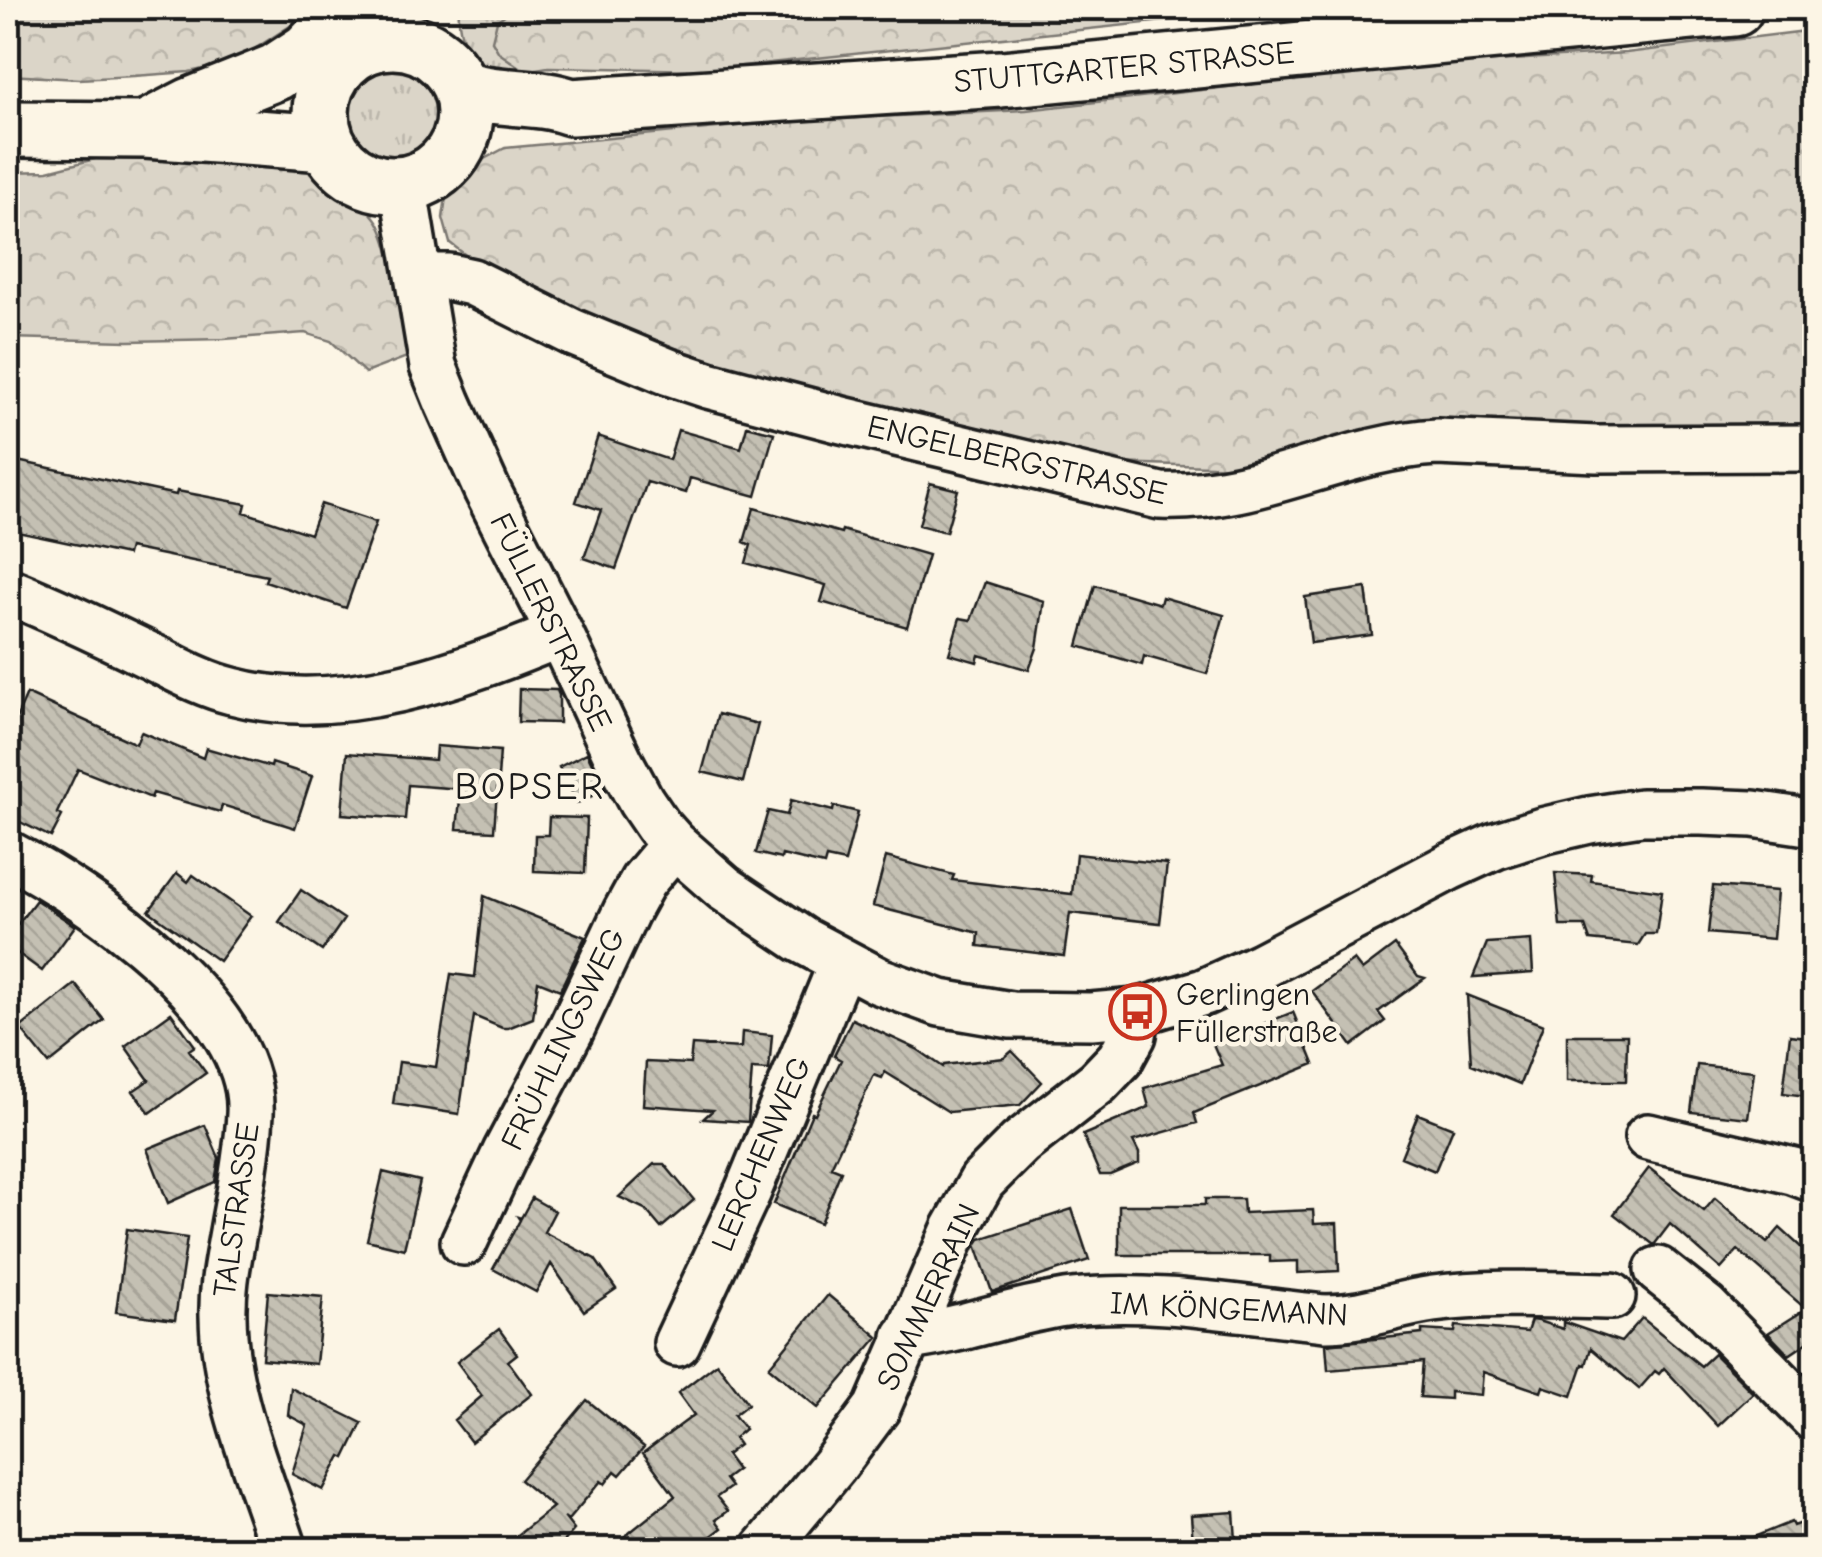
<svg xmlns="http://www.w3.org/2000/svg" width="1822" height="1557" viewBox="0 0 1822 1557" font-family="'Comic Neue',sans-serif">
  <style>
    .grass { fill: url(#grass-tufts); stroke: #7c7872; stroke-width: 2.5 }
    .forest { fill: url(#forest-crowns); stroke: #7c7872; stroke-width: 2.5 }
    .building { fill: url(#building-back-hatch); stroke: #1c1c1c; stroke-width: 2.5 }
    .lines { fill: none; stroke-linecap: round; stroke-linejoin: round }
    .minor-casing { stroke: #1c1c1c; stroke-width: 52 }
    .major-casing { stroke: #1c1c1c; stroke-width: 62 }
    .minor { stroke: #fcf5e5; stroke-width: 45 }
    .major { stroke: #fcf5e5; stroke-width: 55 }
    .labels { text-anchor: middle; dominant-baseline: central; stroke-width: 9; stroke-linejoin: round; paint-order: stroke }
    .street-label { font-size: 32px; fill: #1c1c1c; stroke: #fcf5e5 }
    .poi-label { font-size: 32px; fill: #1c1c1c; stroke: #fcf5e5; text-anchor: start }
    .quarter-label { font-size: 38px; letter-spacing: 2.5px; fill: #1c1c1c; stroke: #fcf5e5 }
  </style>
  <defs>
    <pattern id="grass-tufts" width="24" height="20" patternUnits="userSpaceOnUse" patternTransform="scale(2.5)"><rect width="24" height="20" fill="#dbd5c8"/><path d="M3 7l-1-3M5 7V3M7 7l1-3M15 17l-1-3M17 17v-4M19 17l1-3" fill="none" stroke="#bbb6ab"/></pattern>
    <pattern id="forest-crowns" width="20" height="18" patternUnits="userSpaceOnUse" patternTransform="scale(2.5)"><rect width="20" height="18" fill="#dbd5c8"/><path d="M2 6a3 3 0 1 1 6 0M12 15a3 3 0 1 1 6 0" fill="none" stroke="#bbb6ab"/></pattern>
    <pattern id="building-back-hatch" width="6" height="6" patternUnits="userSpaceOnUse" patternTransform="scale(2.5)"><rect width="6" height="6" fill="#c4c0b3"/><path d="M-1 5l2 2M0 0l6 6M5-1l2 2" fill="none" stroke="#a8a499"/></pattern>
  </defs>
  <rect width="100%" height="100%" fill="#fcf5e5"/>
  <filter id="ink" filterUnits="userSpaceOnUse"><feTurbulence type="fractalNoise" baseFrequency=".01" numOctaves="2"/><feDisplacementMap in="SourceGraphic" scale="20" xChannelSelector="R" yChannelSelector="G"/><feConvolveMatrix kernelMatrix="1 2 1 2 8 2 1 2 1" color-interpolation-filters="sRGB"/></filter>
  <g filter="url(#ink)">
    <!-- grass -->
    <path class="grass" d="M459,8h54l-16,13 3,32 25,18c-8,0 -18,1 -25,-1 -32,-4 -43,-34 -41,-62z
      M342 115a51 51 0 1 1 102 0a51 51 0 1 1-102 0Z"/>
    <!-- forest -->
    <path class="forest" d="M8,8h302l-20,18 -57,37 -44,9 -55,4 -55,3 -71,-4z
      M513,8h1014l-354,12 -469,50 -156,-3 -23,4 -26,-18 -7,-12 5,-20z
      M1814,30v398l-571,39 -162,-5 -309,-67 -273,-114 -49,-38 -7,-25 3,-21 25,-31 34,-18 286,-27 235,-11 386,-44 214,-13z
      M130,150l194,19c16,18 37,30 51,49 18,23 27,107 32,139l-42,16 -34,-32 -26,-8 -81,6 -96,2 -120,-3v-166l40,-1z"/>
    <!-- building -->
    <path class="building" d="M747,426l27,7 -18,63 -66,-18 -4,15 -39,-11 -31,87 -32,-11 17,-48 -25,-8 22,-66 71,24 9,-30 63,18z
      M8,459l168,36 1,-4 69,13 -2,8 66,22 11,-30 55,18 -30,86 -81,-27 2,-5 -138,-28 -2,7 -119,-25z
      M930,483l28,7 -12,42 -27,-7z
      M754,508l87,25 1,-3 86,25 -21,72 -86,-25 5,-17 -80,-22 5,-18 -7,-3z
      M985,582l59,19 -7,47 -8,22 -50,-15 -2,7 -28,-8 11,-36 11,2z
      M1095,585l65,19 2,-7 62,18 -17,59 -63,-18 -2,9 -64,-19z
      M1366,588l6,47 -61,8 -6,-46z
      M519,689l38,1 2,5v28l-41,-1z
      M27,694l109,50 5,-12 62,26 3,-10 65,19 1,-4 40,13 -17,52 -73,-23 -2,7 -67,-19 -2,5 -73,-29 -21,44 5,3 -11,21 -43,-21v-79z
      M718,714l40,10 -15,58 -41,-10z
      M436,746l64,5 -6,80 -37,-2 4,-40 -53,-4 -3,34 -63,-5 5,-61 88,7z
      M587,753l18,37 -28,13 -18,-36z
      M791,800l42,11 1,-5 24,6 -13,50 -19,-4 -2,7 -42,-10 -1,4 -25,-6 12,-42 19,4z
      M549,817l38,1 -2,55 -51,-2 1,-36h13z
      M1076,854l91,10 -7,59 -90,-10 -6,43 -86,-10 1,-13 -106,-27 13,-49 68,18 -2,5 120,14z
      M177,873l11,9 5,-7 58,41 -32,45 -70,-50z
      M1555,873l37,2 -1,6 71,10 -6,43h-11l-7,11 -48,-5 -5,-14h-25z
      M1713,886l64,5 -4,48 -65,-6z
      M301,890l43,29 -22,32 -43,-29z
      M484,896l101,41 -25,53 -22,-9 -5,37 -25,10h-6l-28,-12 -15,98 -66,-10 6,-42 37,5 15,-93 24,3z
      M36,900l39,26 -33,45 -34,-25v-9z
      M1531,940l2,33 -60,4 14,-34z
      M1395,945l23,31 7,2 -47,34 7,9 -33,25 -40,-55 42,-31 8,10z
      M75,984l29,36 -55,44 -29,-36z
      M1467,995l76,30 -23,59 -49,-20z
      M1293,1012l21,52 -120,49 3,10 -64,18 6,12v10l-29,12h-10l-17,-40 66,-28 -5,-19 78,-23 -9,-21z
      M171,1013l24,33 -6,4 17,23 -56,40 -17,-22 16,-11 -24,-34z
      M852,1019l65,30 26,18 1,-2 60,-7 8,-7 30,31 -22,23 -71,7 -64,-40 -3,6 -8,-3 -43,92 10,4 -21,52 -46,-19 38,-91 3,1 26,-54 -7,-4z
      M742,1032l30,3 -3,35 -17,-1 -4,53 -45,-3 10,-9 -70,-5 3,-43 44,2 2,-19 49,3z
      M1567,1035h60l-1,46h-59z
      M1790,1035l24,3v59l-31,-4z
      M1697,1065l57,6 -6,47 -57,-6z
      M1418,1114l35,14 -18,43 -34,-14z
      M205,1125l14,33 -4,24 -47,21 -21,-54z
      M654,1164h10l30,36 -33,28 -16,-19 -26,-12z
      M1649,1168l55,43 11,-13 52,45 13,-15 34,31v79l-25,17 -21,-22 38,-24 -68,-59 -17,19 -51,-45 -16,21 -40,-31z
      M383,1172l37,9 -16,68 -37,-9z
      M532,1198l23,13 -11,21 51,27 21,30 -32,22 -33,-47 -15,28 -43,-23 27,-49 -2,-3 3,1z
      M1205,1199h38l1,14 69,-3 1,14 23,-1 2,48 -41,2v-12l-28,1v-7h-151v-50h86z
      M1072,1209l17,51 -97,32 -16,-47 4,-6z
      M127,1229l60,9 -12,82 -59,-8z
      M268,1292l55,5 -7,67 -54,-5z
      M828,1295l50,42 -60,71 -49,-41z
      M1642,1318l59,48 13,-12 39,39 -35,33 -54,-58 -5,6 -4,-3 -16,18 -48,-41 -5,17 -3,-1 -11,32 -29,-10 -2,6 -58,-20 -2,23 -31,-3v7l-30,-2 3,-35 -95,8 -2,-26 96,-10v-4l33,2 1,-6 71,6 4,-12 7,1 25,8v-7l58,20z
      M499,1329l18,25 -9,7 24,33 -61,48 -17,-22 28,-24 -25,-34z
      M717,1363l31,41 -14,11 11,14 -11,9 5,7 -13,10 11,15 -12,9 6,8 -14,10 11,14 -12,9 6,8 -29,22h-85l67,-54 -32,-43 51,-38 -16,-22z
      M291,1388l71,35 -17,35 -4,-2 -18,34 -31,-16 15,-49 -19,-10z
      M587,1400l57,47 -24,28 -5,-4 -10,13 -4,-3 -33,39 -4,-3 10,13 -17,20h-58l54,-43 -33,-27z
      M1234,1512l2,28 -43,4 -2,-29z
      M1814,1518v32h-88v-2l65,-26 2,4z"/>
    <g class="lines">
      <defs>
        <path id="minor" d="M403,185l30,181 15,37 39,87 73,144 60,128 21,39 17,25 16,18 50,44 78,52 77,41 61,22 71,12 80,1 46,-4 67,-20 57,-26 188,-99 46,-21 47,-15 47,-11 52,-8h60l52,2 61,9
          M420,277h29l23,5 100,50 97,40 39,13 134,35 318,76c96,5 183,-49 277,-54l159,7 218,-1
          M8,591c47,19 93,41 140,64 27,13 54,29 84,36 107,29 229,-16 328,-57
          M8,854c82,43 248,154 242,260 -2,37 -9,75 -16,112 -5,30 -12,59 -11,90 1,80 37,159 61,234
          M1648,1137l145,34 21,8
          M464,1242l42,-90 65,-123 55,-117 17,-31 31,-37
          M1658,1270l48,38 108,110
          M906,1337c57,-6 109,-28 166,-35 84,-9 170,8 254,16 40,0 69,-14 107,-19 59,-8 120,-4 179,-3
          M677,1343l71,-152 94,-228
          M764,1550l69,-83 44,-59 78,-179 27,-48 38,-38 78,-61 22,-23 13,-24 4,-23"/>
        <path id="major" d="M321 113a72 72 0 1 1 144 0a72 72 0 1 1-144 0Z
          M461,88c35,13 75,6 110,19l430,-28 734,-71
          M148,128l43,-22 85,-34 32,-21 41,-43
          M8,129l137,1 167,12 15,4"/>
      </defs>
      <!-- minor casing -->
      <use href="#minor" class="minor-casing"/>
      <!-- major casing -->
      <use href="#major" class="major-casing"/>
      <!-- minor -->
      <use href="#minor" class="minor"/>
      <!-- major -->
      <use href="#major" class="major"/>
    </g>
  </g>
  <!-- icons -->
  <defs>
    <symbol id="bus-ring" viewBox="-11 -11 22 22"><circle r="9.5" fill="#fcf5e5" stroke="#c8321e" stroke-width="1.5"/><path d="M-5-6H5V4H4V6H2V4H-2V6H-4V4H-5ZM-3.5-4V0h7V-4ZM-3.5 1.2v1.5H-2V1.2ZM2 1.2v1.5H3.5V1.2Z" fill="#c8321e"/></symbol>
  </defs>
  <g fill-rule="evenodd">
    <use href="#bus-ring" x="1106" y="980" width="63" height="63"/>
  </g>
  <g class="labels">
    <!-- street labels -->
    <g class="street-label">
      <text transform="translate(1124 67) rotate(-5)">STUTTGARTER STRASSE</text>
      <text transform="translate(1017 460) rotate(13)">ENGELBERGSTRASSE</text>
      <text transform="translate(551 622) rotate(64)">FÜLLERSTRASSE</text>
      <text transform="translate(563 1039) rotate(-64)">FRÜHLINGSWEG</text>
      <text transform="translate(761 1154) rotate(-67)">LERCHENWEG</text>
      <text transform="translate(236 1210) rotate(-82)">TALSTRASSE</text>
      <text transform="translate(928 1297) rotate(-65)">SOMMERRAIN</text>
      <text transform="translate(1229 1309) rotate(3)">IM KÖNGEMANN</text>
    </g>
    <!-- poi labels -->
    <g class="poi-label">
      <text x="1176" y="994">Gerlingen<tspan x="1176" dy="37">Füllerstraße</tspan></text>
    </g>
    <!-- quarter labels -->
    <g class="quarter-label">
      <text x="530" y="787">BOPSER</text>
    </g>
  </g>
  <!-- margin -->
  <rect width="1822" height="1557" fill="none" stroke="#fcf5e5" stroke-width="40"/>
  <rect x="20" y="20" width="1782" height="1517" fill="none" stroke="#1c1c1c" stroke-width="4" filter="url(#ink)"/>
</svg>
